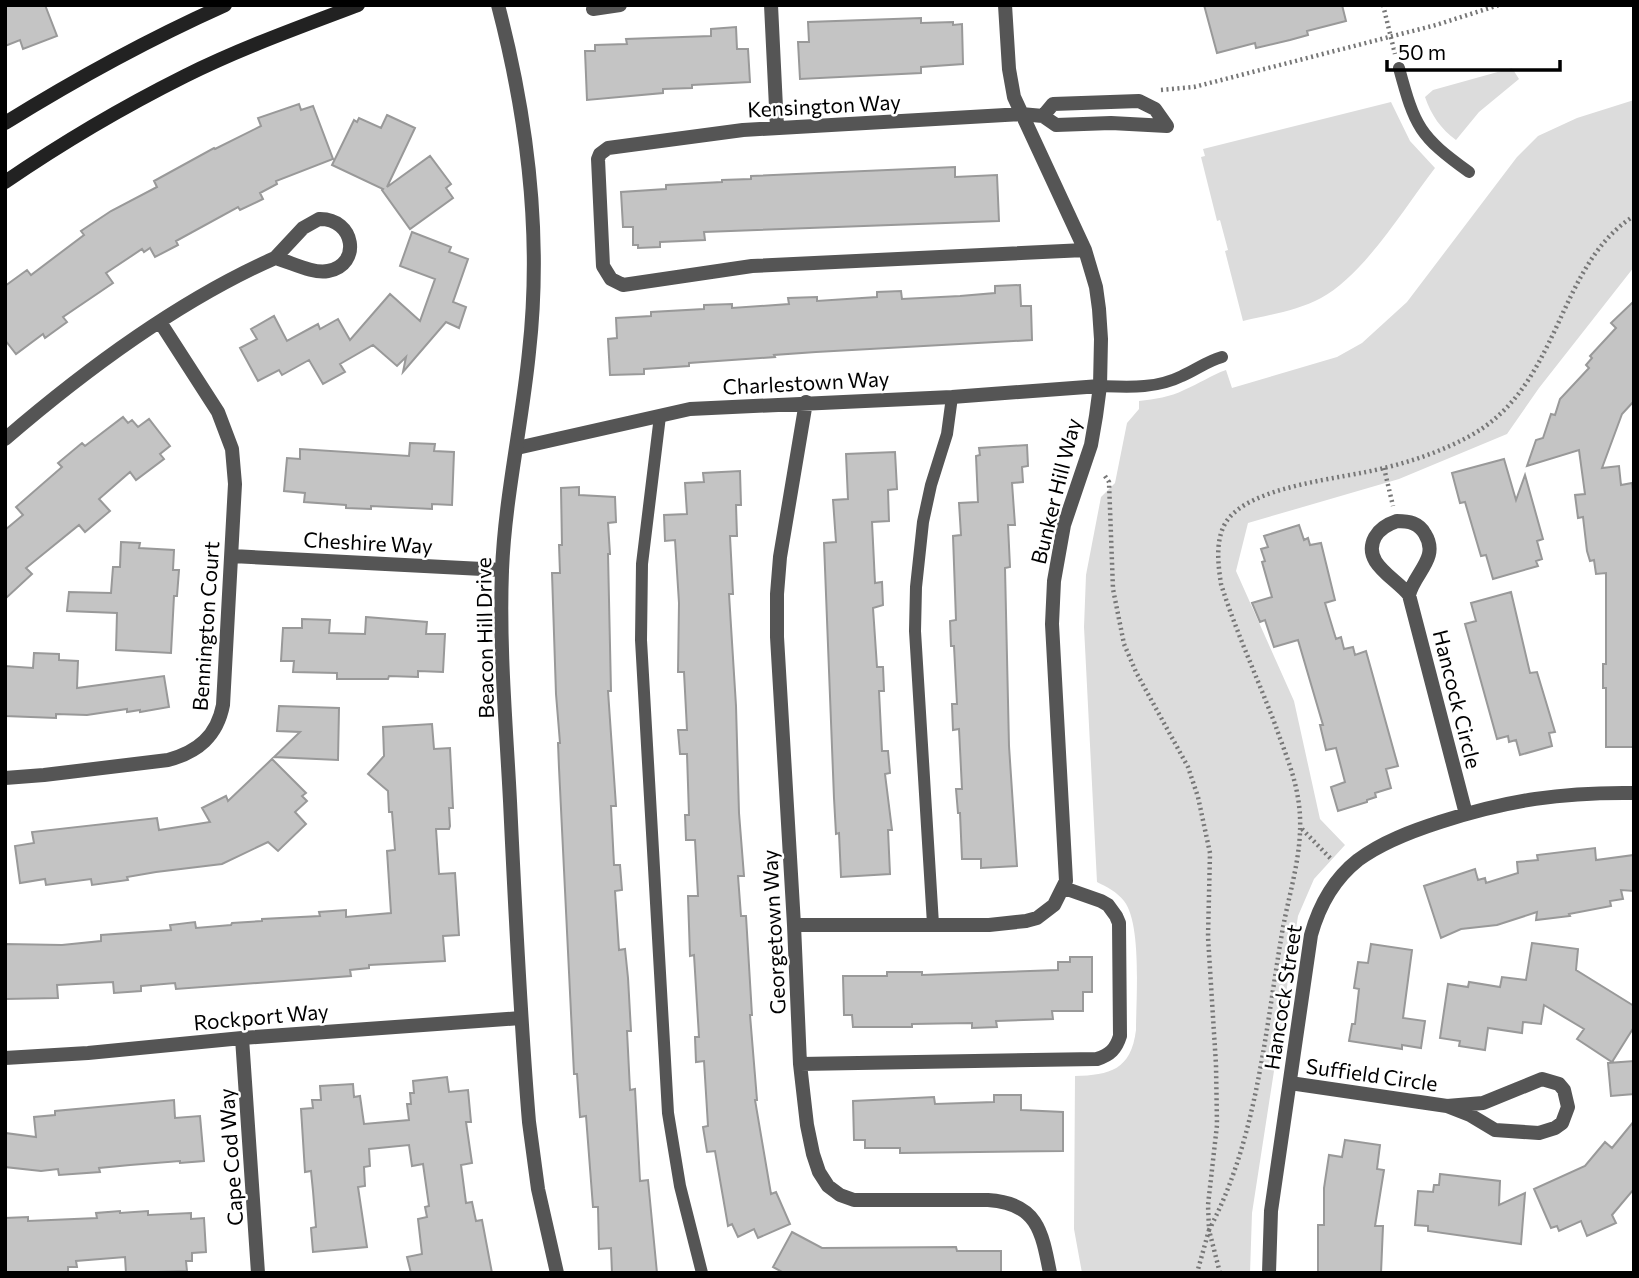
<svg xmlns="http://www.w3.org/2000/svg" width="1639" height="1278" viewBox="0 0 1639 1278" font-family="Commissioner,sans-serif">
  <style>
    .green { fill: #dcdcdc }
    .building { fill: #c4c4c4; stroke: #999; stroke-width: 2 }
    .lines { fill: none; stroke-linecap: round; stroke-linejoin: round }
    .path { stroke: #777; stroke-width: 4.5; stroke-dasharray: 2 3.5; stroke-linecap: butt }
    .service { stroke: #555; stroke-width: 12 }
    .minor { stroke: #555; stroke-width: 14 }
    .tertiary { stroke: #555; stroke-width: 14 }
    .secondary { stroke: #222; stroke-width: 14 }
    .labels { text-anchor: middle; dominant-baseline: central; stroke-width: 5; stroke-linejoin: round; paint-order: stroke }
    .street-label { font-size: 21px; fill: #000; stroke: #fff }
  </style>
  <rect width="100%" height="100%" fill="#fff"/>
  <!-- green -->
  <path class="green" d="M1512,68l7,11 -40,33 -23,28c-15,-11 -25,-25 -31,-43l8,-7z
    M1634,100v167l-95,121 -32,46 -108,45 -151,44 -12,48 58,130 26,118 25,26 -31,34 -16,37 -46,297 -2,60h-168l-8,-44 1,-153c35,-1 56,-6 61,-46 0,-31 6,-106 -12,-129 -7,-9 -17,-14 -27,-19l-13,-255 2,-52 15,-78 14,-14 12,-60 12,-14v-8c16,-2 31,-4 45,-11 15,-6 27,-15 42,-20l6,18 105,-31 25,-14 45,-41 110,-145 21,-21 39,-18z
    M1391,102l19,39 25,27c-30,39 -71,107 -114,130 -24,13 -53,17 -78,23l-18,-70 3,-1 -8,-30 -3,1 -16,-64 4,-1 -2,-7z"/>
  <!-- building -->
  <path class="building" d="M5,5h40l12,31 -34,13 -3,-9 -15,6z
    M1204,5h138l4,16 -39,10 1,4 -18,5 -34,8 -1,-5 -38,10z
    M921,18v5l32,-1v3l9,-1 1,40 -42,3v6l-121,6 -2,-37h11l-1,-20z
    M736,27l1,22h11l2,33 -58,3v3l-29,1v4l-76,7 -2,-49h10v-6l32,-1 -1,-5 85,-3v-7z
    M299,104l2,6 12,-4 20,53 -57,22 1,3 -17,9 3,6 -23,11 -2,-3 -62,34 2,4 -23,12 -5,-9 -6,4 -2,-3 -36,24 7,10 -50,34 4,5 -22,16 -2,-4 -27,20 -11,-14v-54l22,-16 4,5 53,-40 -3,-4 30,-20 46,-24 -3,-6 60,-33 1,1 46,-23 -3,-8z
    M387,115l28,13 -28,59 43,-31 21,28 -5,4 7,10 -43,31 -28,-39 1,-1 -51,-24 22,-45 3,2 2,-4 22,10z
    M955,167v10l42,-2 2,46 -295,11 1,8 -45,2v5l-22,1v-3h-5v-18h-10l-2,-35 45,-3v-4l56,-3v-2l29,-1v-3z
    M412,232l39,15 -2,5 19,7 -15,43 13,5 -7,21 -13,-6 -43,50 3,-15 -9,9 -24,-21 -33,19 5,8 -22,12 -14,-24 -27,15 -3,-5 -21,11 -18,-33 17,-9 -6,-10 23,-13 13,25 31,-17 2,5 18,-10 12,21 40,-46 30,27 15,-42 -35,-13z
    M1020,285l1,21h10l1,34 -216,12 -42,3 1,2 -86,6v3l-45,3v5l-34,1 -2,-36 9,-1 -1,-20 35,-2v-4l53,-3v-4l28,-1v4l57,-4 -1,-6 29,-1v4l60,-4v-5l24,-1 1,8 58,-3 35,-3v-7z
    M1634,301v100l-12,13 -20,54 17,-2 2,19 11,-2 2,16v248h-28v-59h-3v-24h3v-91l-10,1 -2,-14 -4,1 -3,-10 -4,-34 -5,1 -3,-23 10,-1 -6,-44 -52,16 9,-26 7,-2 8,-24 4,1 5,-16 29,-31 -3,-3 6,-7 -2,-2 26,-28 -5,-5z
    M123,417l5,6 4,-3 6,7 11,-8 21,27 -10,8 4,5 -28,21 -6,-8 -31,27 11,12 -25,21 -6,-7 -53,43 6,6 -27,25v-69l18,-15 -7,-8 46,-40 -4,-4 24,-20 3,3z
    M410,443l25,1 -1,7 20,1 -2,53 -20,-1v5l-61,-3v3l-25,-1v-3l-42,-3 1,-9 -21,-2 3,-33 13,1v-10l109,7z
    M1027,445l1,21 -6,1 1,15 -11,1 3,42h-7l2,42 -5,1 4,178 8,120 -36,2v-9h-19l-2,-46h-2l-2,-24h6l-3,-60 -6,1 -1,-26h5l-3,-58h-3l-1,-25 6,-1 -3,-84 8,-1 -2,-32 19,-1 -2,-46 4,-1 -1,-7z
    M895,452l2,37 -9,1 1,31 -17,1 3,61 7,-1 1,23 -10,3 4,59h6l1,24h-5l3,60h6l2,22 -5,1 7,56h-4l2,44 -49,3 -2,-44 -3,1 -2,-36 -10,-255 12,-1 -3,-42 15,-1 -2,-45z
    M1504,459l12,41 9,-25 18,64 -6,2 5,18 -6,2 2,5 -45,13 -7,-24 -5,1 -16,-54 -5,1 -8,-30z
    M740,471l1,34h-5l1,31h-7l3,58h-4l7,112 3,107 5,63h-6l3,40h5l6,99h-2l7,85h-2l16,94 5,-2 14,32 -32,14 -4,-9 -16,8 -6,-13 -4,2 -13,-75 -8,1 -4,-25 5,-1 -4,-65 -8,1 -1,-25h4l-5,-82 -4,1 -2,-60h10l-3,-56h-9l-1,-25h4l-2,-61h-7l-2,-24h9l-3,-58h-6l1,-69 -4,-63 -10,1 -1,-26 23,-1 -2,-31 19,-1 -1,-9z
    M579,487v8l36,2 1,25 -8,1 2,31h-2l3,137h-3l8,115h-5l3,59h6l2,25 -7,1 4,59 6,-1 3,29 3,53h-4l3,59 5,-1 5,92 8,-1 9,93h-45l-1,-25 -12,1 -1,-42h-5l-7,-91 -6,1 -3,-43h-3l-15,-306 -1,-25h2l-4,-49 -4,-121h8l-1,-28h3l-1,-57z
    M1299,525l5,15 4,-2 2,7 11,-2 14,57 -10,3 11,36 5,-2 3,12 9,-2 2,8 11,-4 32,115 -12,3 5,19 -16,5 1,4 -9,3v2l-29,9 -7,-24 14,-5 -9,-34 -10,2 -6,-25h3l-25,-85 -24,7 -9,-27 -5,2 -8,-19 20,-6 -10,-35 3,-1 -4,-12 7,-2 -4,-11z
    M121,542l19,1 -1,5 35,2 -1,20h6l-2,26h-3l-3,57 -55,-3 1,-37 -50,-2 2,-19 42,1 2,-26h7z
    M1511,592l19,81 7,-1 18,60 -6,1 3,13 -32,9 -4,-15 -7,2 -1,-6 -11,3 -32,-115 11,-3 -5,-18z
    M366,617l61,5 -1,12h19l-2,38 -25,-1v6l-29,-1 -1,3h-51v-6l-44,-1 1,-11h-13l2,-33h19v-9l28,1 -1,13 36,1z
    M34,653l25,1v6l19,1 -1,27 87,-12 5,31 -29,5v-2l-13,2v-3l-40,6 -31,-1v4l-51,-2v-50l28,2z
    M279,706l60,2 -1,52 -64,-3 26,-25 -23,-1z
    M432,724l2,25 16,-1 3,60h-4l1,18 -1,3h-13l3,45 16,-1 4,62 -16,1 2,25 -76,4v3l-19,2 1,6 -175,13 -1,-6 -34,3v5l-27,2 -1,-11 -56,3 1,13 -53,1v-55l57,1 39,-4v-6l70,-5 -1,-5 25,-3 1,6 35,-3 1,-2 30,-2v-2l58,-3 -1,-4 27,-2v7l45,-4 -4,-62 8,-1 -3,-38h-3l-1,-21 -20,-17 16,-18 -1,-29z
    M272,759l34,34 -4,3 5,5 -12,11 11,12 -28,27 -10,-9 -46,22 -66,8 -29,5 1,3 -36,5 -1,-6 -45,6 -1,-6 -25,4 -5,-37 19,-3 -2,-11 125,-14 2,12 51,-8 -8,-14 24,-12 2,5z
    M1595,848l1,12 38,-5v36l-13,-1 2,9 -13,2 1,5 -42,8 1,2 -34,4 1,-8 -40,13 -36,4 -20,9 -17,-52 51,-17 3,11 7,-2 1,5 32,-10 -1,-11 21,-2 -1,-5z
    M1532,943l46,6 -2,21 58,36v21l-22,35 -35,-23 7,-10 -40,-24 -3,19 -18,-2 -1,11 -34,-5 -3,22 -26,-4 1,-5 -20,-3 8,-54 20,3 1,-5 31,5 2,-10 24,3z
    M1371,944l41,6 -9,68 22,3 -4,27 -19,-3v4l-53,-8 3,-17h3l4,-35 -5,-1 4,-26 10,1z
    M1070,957h22v35h-9v19h-31l1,8 -57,2 1,6 -25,1v-5l-60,1v3h-59l-1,-12h-8l-1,-39h44v-4h35v3l136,-5v-8h12z
    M1634,1061v33l-23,2 -3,-33z
    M447,1077l2,15 19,-2 3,32h-5l6,41 -11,2 5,38 6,-1 4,19 6,-1 10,53h-81l-4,-16 15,-3 -4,-35 9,-2 -2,-10 4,-1 -6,-42 -11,2 -3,-21 -40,4 1,17 -6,1 1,19 -7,1 9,60 -54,5 -2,-24 5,-1 -3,-36 -2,-20 -6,1 -4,-63 12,-1 -1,-8h9l-1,-14 33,-2 1,13 6,-1 4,28 45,-4 -2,-16h4l-1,-11h4l-1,-12z
    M994,1095h27v15l42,2v39l-163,2v-5h-35v-8h-11l-1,-39 81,-4 1,7 59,-2z
    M174,1100l1,18 25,-2 4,45 -24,2v-2l-50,4 -31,3 1,4 -41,3 -1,-6 -17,2 -36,-4v-34l31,4 -2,-20 21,-2v-4z
    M1634,1121v68l-22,26 4,8 -29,13 -6,-15 -22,10 -2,-5 -6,2 -17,-39 51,-23 20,-24 7,6z
    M1345,1140l35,5 -3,24 7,1 -9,56h8l-2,47h-63v-48h6v-37l5,-33 13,2z
    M1440,1174l60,7 -1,24 26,-12 -4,51 -93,-13v-5l-13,-1 3,-34 15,1 1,-7h5z
    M120,1211v2l28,-2v4l43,-2v6l13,-1 2,34 -14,1v8h-6l1,10 -61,2 -1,-16 -49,4 1,6h-9v6h-63v-55l23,-1v4l69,-3 -1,-5z
    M792,1232l30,16 134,-1 1,4h44v22h-217l-11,-6z"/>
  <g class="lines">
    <!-- path -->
    <path class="path" d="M1383,5l12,49
      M1161,90l33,-3 242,-62 63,-20
      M1384,468l9,38
      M1105,476l4,6 4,107 11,55 12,28 52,95 10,30 12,56 -2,84 8,128 1,60 -9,80 1,25 -12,43
      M1302,829l30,31
      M1220,1273l-11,-43c48,-91 56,-197 73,-297 8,-46 24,-88 16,-135 -4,-25 -14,-48 -22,-71 -18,-48 -40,-95 -55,-143 -3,-20 -6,-44 5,-62 24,-37 116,-43 158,-54 29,-7 58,-17 84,-31 94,-50 87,-171 166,-221"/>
    <!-- service -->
    <path class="service" d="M1399,68c16,59 20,68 70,104
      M1100,386c28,1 56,3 82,-10 14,-6 25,-15 40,-19
      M660,416l-18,148 -1,76 27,473 12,73 22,87
      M933,924l-18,-293 1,-44 7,-65 8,-37 16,-51 5,-37"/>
    <!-- minor -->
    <path class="minor" d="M771,5l6,123
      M593,9l27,-4
      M1043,116l10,-12 86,-3 16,8 12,17 -56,-3 -55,2 -13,-9 -22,-2 -278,16 -135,18 -8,6 -2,5 5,107 8,13 12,6 129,-19 333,-16
      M319,219c36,-1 43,46 9,52 -16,3 -37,-9 -53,-13l28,-30z
      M806,402l-26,155 -3,37v43l17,288 6,139 7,61 6,29 6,18 9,14 12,9 14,5h134c49,3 54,31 62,73
      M5,439c79,-68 175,-139 270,-181
      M517,448l173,-39 262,-12 148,-11
      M1397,521c12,0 22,2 28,13 15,24 -11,39 -16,61 -13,-17 -48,-32 -34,-58 5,-9 13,-13 22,-16z
      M232,556l270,14
      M1409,595l57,219
      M5,778l39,-3 124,-15c30,-8 49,-24 55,-55l12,-221 -3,-35 -14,-37 -58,-90
      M794,925h195l37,-4 11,-3 17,-13 12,-24 -14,-257 2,-43 10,-56 27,-80 5,-29 4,-30 1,-47 -2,-30 -3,-22 -11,-37 -71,-153 -5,-28 -4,-64
      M242,1038l16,235
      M5,1058l83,-5 154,-15 279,-20
      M800,1064l297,-5c13,-4 19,-10 23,-23l-1,-113 -3,-7 -8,-11 -7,-4 -37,-13
      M1290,1083l157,23 36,-3 59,-24 17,5 5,6 4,17 -6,16 -7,5 -16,5 -44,-3 -25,-15 -23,-9
      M1269,1273l2,-62 40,-276c8,-29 23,-56 47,-75 24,-18 54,-29 82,-38 68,-22 122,-30 194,-29"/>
    <!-- tertiary -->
    <path class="tertiary" d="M498,5c29,111 44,232 31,347 -7,72 -24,145 -27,218 -3,77 4,154 8,231 5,107 10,214 19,321l9,67 19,84"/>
    <!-- secondary -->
    <path class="secondary" d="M5,123c71,-44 144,-84 220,-118
      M5,182c57,-39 118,-75 180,-106 56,-28 115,-49 173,-71"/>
  </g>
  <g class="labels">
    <!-- street labels -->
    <g class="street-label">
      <text transform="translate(824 105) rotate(-3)">Kensington Way</text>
      <text transform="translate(806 382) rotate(-3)">Charlestown Way</text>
      <text transform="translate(1055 491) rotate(-76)">Bunker Hill Way</text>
      <text transform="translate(368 542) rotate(3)">Cheshire Way</text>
      <text transform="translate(205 626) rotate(-86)">Bennington Court</text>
      <text transform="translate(484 638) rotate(-91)">Beacon Hill Drive</text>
      <text transform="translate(1458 699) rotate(76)">Hancock Circle</text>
      <text transform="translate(773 932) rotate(-93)">Georgetown Way</text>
      <text transform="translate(1282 997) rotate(-81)">Hancock Street</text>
      <text transform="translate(261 1016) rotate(-5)">Rockport Way</text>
      <text transform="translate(1372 1074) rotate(8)">Suffield Circle</text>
      <text transform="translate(230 1157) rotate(-94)">Cape Cod Way</text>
    </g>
  </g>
  <!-- border -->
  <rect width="1639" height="1278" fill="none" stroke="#000000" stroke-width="14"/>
  <!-- scale -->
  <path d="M1387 60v10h173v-10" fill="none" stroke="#000000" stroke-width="3.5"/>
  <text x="1398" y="60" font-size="21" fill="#000000" stroke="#ffffff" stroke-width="5" paint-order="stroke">50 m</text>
</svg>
